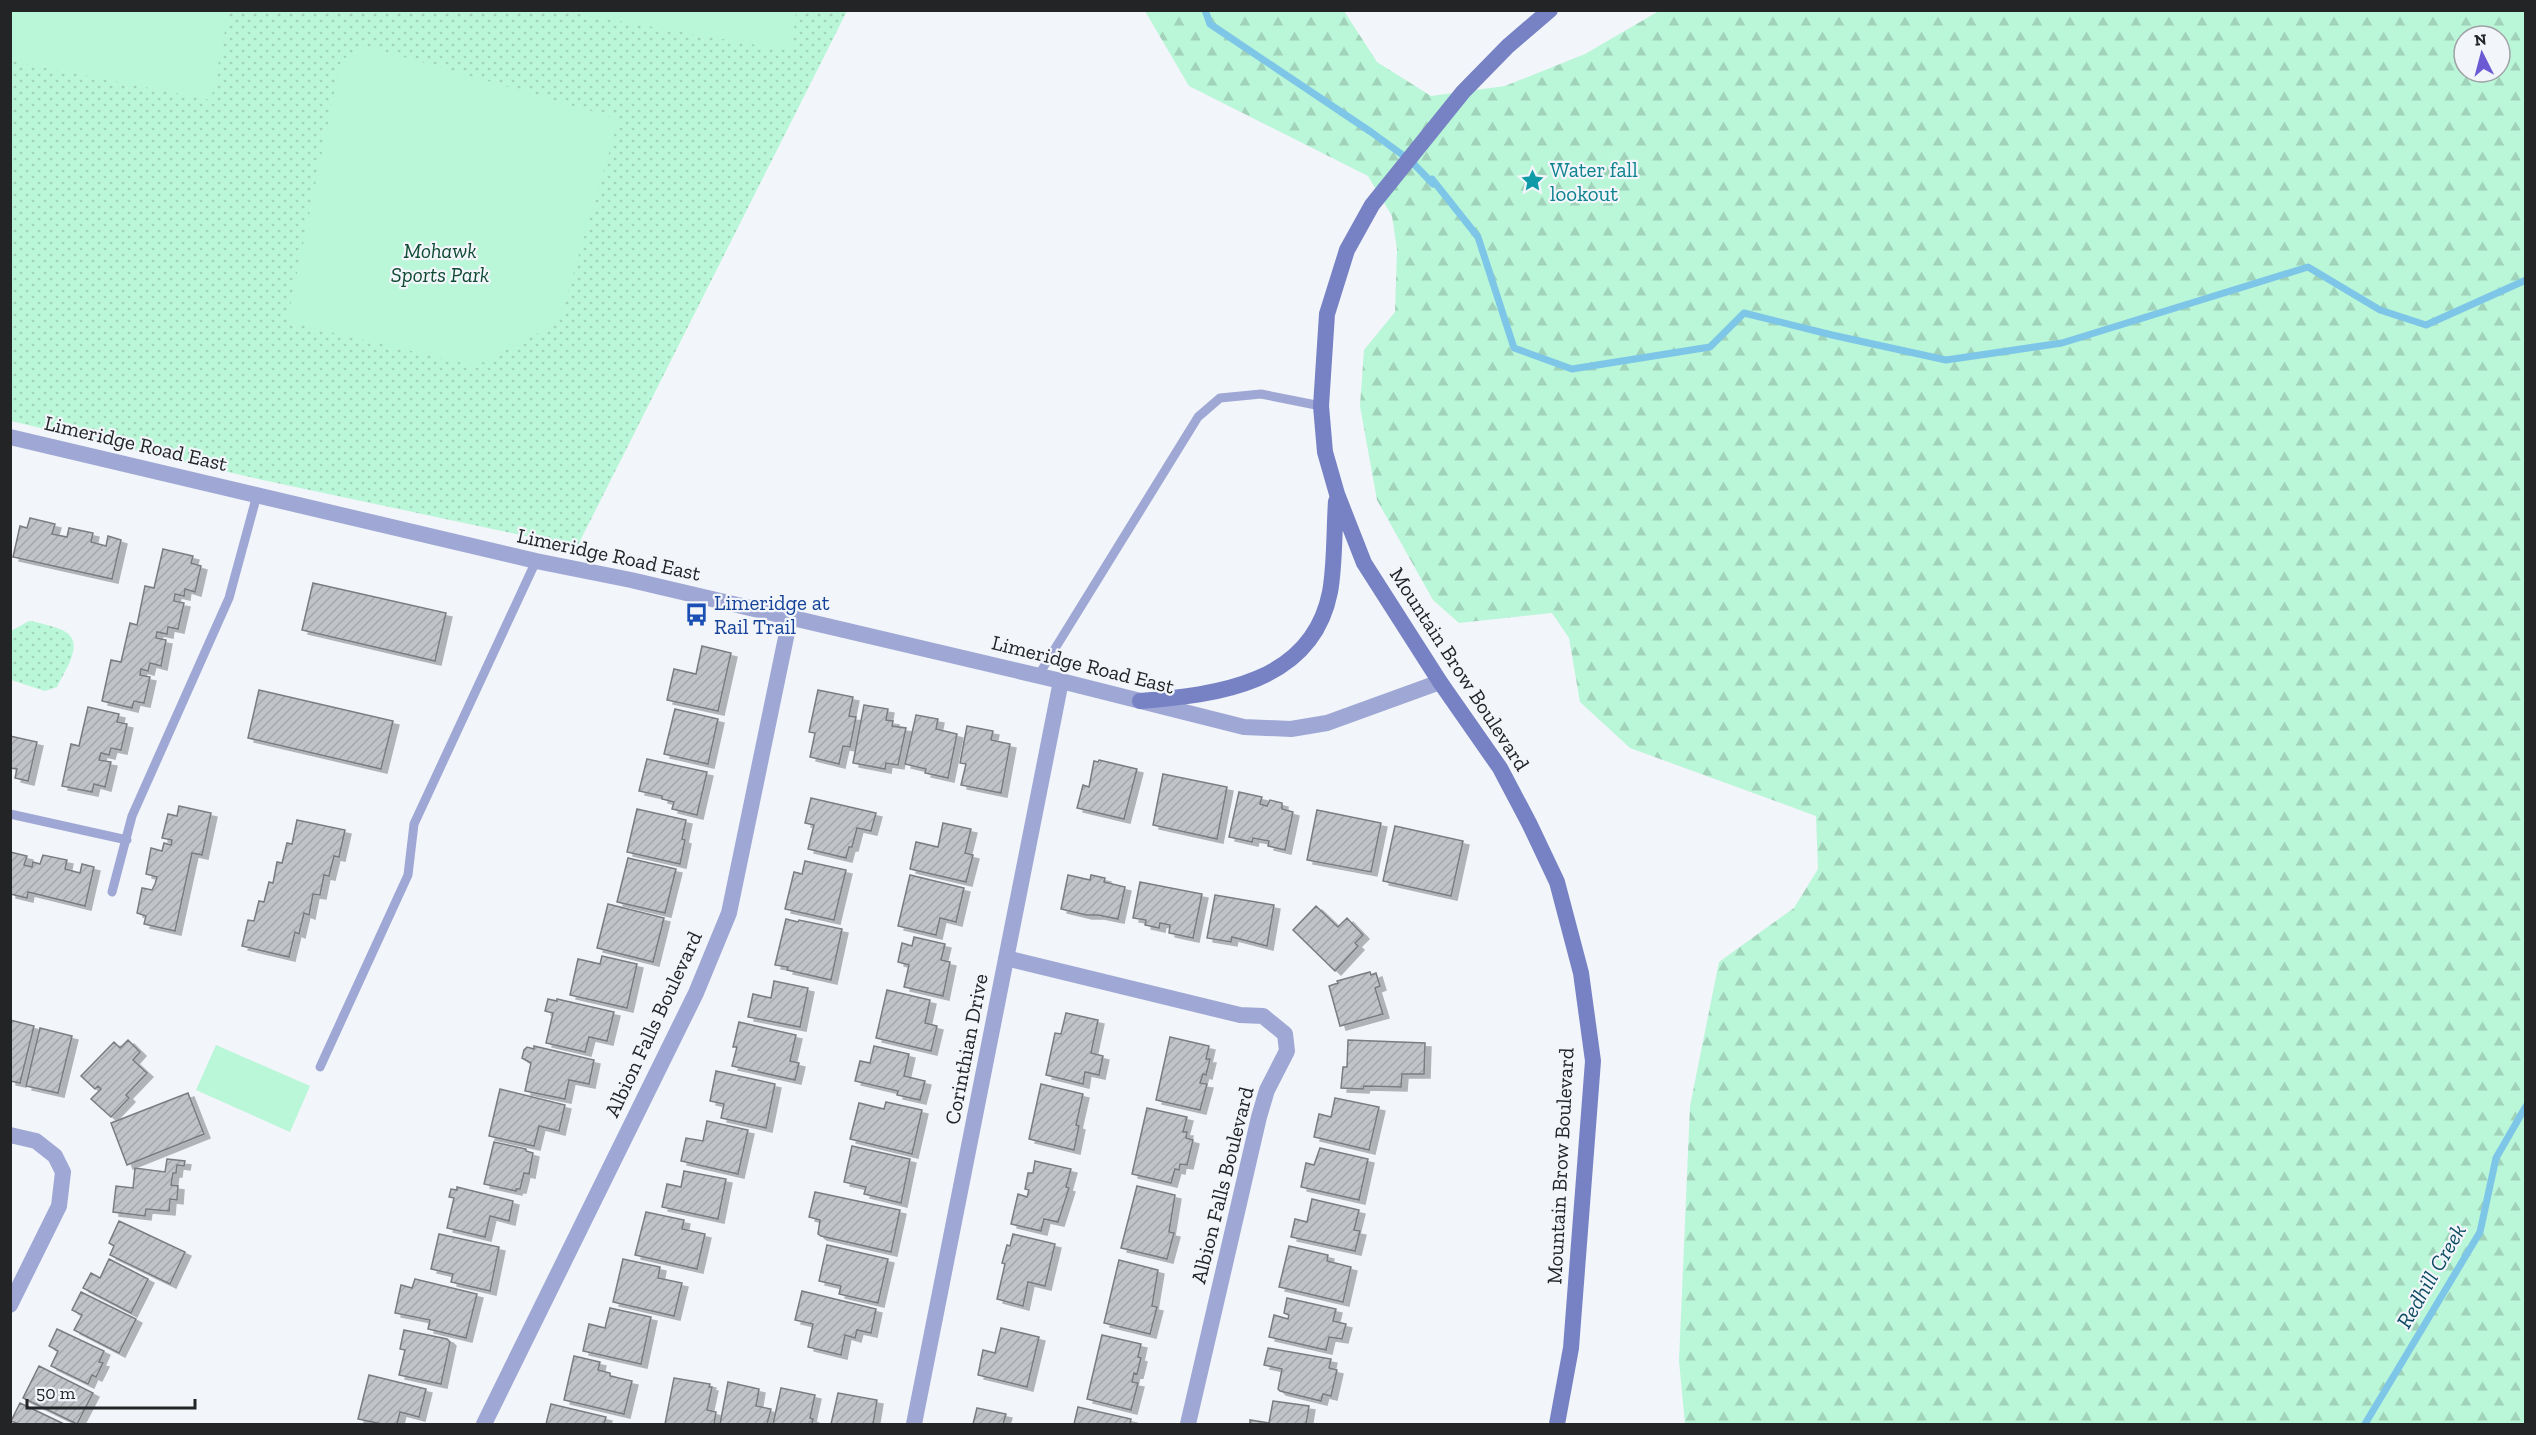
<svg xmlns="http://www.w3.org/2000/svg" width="2536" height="1435" viewBox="0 0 2536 1435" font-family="'Zilla Slab',serif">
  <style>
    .forest { fill: url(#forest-firs); fill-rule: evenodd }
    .park { fill: url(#park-dots) }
    .pitch { fill: #baf6d8 }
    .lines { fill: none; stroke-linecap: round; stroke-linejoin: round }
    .stream { stroke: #7dc6e8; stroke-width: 7 }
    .building { fill: url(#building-hatch); stroke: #7a7c80; stroke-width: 1.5; filter: url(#shadow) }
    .service { stroke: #9fa8d5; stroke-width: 9 }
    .minor { stroke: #9fa8d5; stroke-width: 16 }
    .tertiary { stroke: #9fa8d5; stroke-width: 16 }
    .secondary { stroke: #7782c4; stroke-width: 16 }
    .labels { text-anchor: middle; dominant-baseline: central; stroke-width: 4.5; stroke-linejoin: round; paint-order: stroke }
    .culture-label { font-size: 21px; fill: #0d838f; stroke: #f2f5fa; text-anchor: start }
    .park-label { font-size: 21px; font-style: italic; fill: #0f4a33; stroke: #f2f5fa }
    .street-label { font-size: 21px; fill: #232426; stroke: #f2f5fa }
    .transit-label { font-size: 21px; fill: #164399; stroke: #f2f5fa; text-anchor: start }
    .water-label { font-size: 22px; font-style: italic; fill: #0d4b62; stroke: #f2f5fa }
  </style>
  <defs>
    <pattern id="forest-firs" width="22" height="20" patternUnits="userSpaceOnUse" patternTransform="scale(1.5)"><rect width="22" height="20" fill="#baf6d8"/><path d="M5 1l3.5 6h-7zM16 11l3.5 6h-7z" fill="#a0d3b9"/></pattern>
    <pattern id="park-dots" width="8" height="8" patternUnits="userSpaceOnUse" patternTransform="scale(1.5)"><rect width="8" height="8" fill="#baf6d8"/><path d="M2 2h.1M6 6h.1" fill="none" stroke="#a0d3b9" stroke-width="1.8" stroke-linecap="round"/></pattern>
    <pattern id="building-hatch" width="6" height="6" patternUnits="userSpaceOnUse" patternTransform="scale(1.5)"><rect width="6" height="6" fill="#c0c3c7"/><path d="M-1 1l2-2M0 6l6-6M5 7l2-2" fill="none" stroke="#a5a7ab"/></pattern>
    <filter id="shadow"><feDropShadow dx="6" dy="4" stdDeviation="0" flood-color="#0004"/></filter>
  </defs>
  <rect width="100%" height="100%" fill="#f2f5fa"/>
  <!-- forest -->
  <path class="forest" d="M1145,11h199l33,51 54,34 74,-10 80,-32 74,-43h866v1413h-840l-6,-63 11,-255 29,-144 75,-54 24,-39 -2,-53 -186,-68 -50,-46 -11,-64 -17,-25 -93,10 -26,-23 -56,-100 -17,-94 4,-56 31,-38 2,-63 -5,-33 -24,-40 -179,-90zM2464,36h36v36h-36z"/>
  <!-- park -->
  <path class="park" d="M11,11h836l-270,536 -319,-68 -247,-58z
    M29,621c9,1 18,4 28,7 32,10 10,38 0,59l-12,4 -34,-11v-49z"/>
  <!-- pitch -->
  <path class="pitch" d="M10,11h219l-18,89 -200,-39z
    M561,11l235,-1v1l-4,40z
    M366,46l253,73 -60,203 -83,44 -189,-44 54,-262z
    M216,1045l94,41 -20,46 -94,-42z"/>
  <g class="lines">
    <!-- stream -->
    <path class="stream" d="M1205,10l5,14 161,108 40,29 22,23 -1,-5 46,58 36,111 58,21 138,-22 34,-34 88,22 114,25 116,-17 246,-76 72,43 46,15 100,-45
      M2365,1424l115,-192 16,-74 30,-52"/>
  </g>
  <!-- building -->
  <path class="building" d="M30,518l25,6 -3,10 15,3 2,-9 24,5 -2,9 15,4 2,-10 13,4 -9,39 -99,-22 7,-31 7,2z
    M163,549l30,7 -2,7 10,3 -6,26 -10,-3 -1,7 -9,-2 -1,7 10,2 -6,26 -10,-2 -1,7 -10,-2 -1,6 10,2 -5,26 -11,-3 -2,8 -7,-2 -1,6 10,2 -6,26 -10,-2 -2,7 -30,-7 9,-41 10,2 9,-39 7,2 8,-39 9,2z
    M313,583l133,30 -11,48 -133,-31z
    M702,646l29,7 -13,58 -51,-11 7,-31 22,5z
    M259,690l134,31 -12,48 -133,-31z
    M818,690l35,7 -4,19 7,1 -6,30 -7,-1 -4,18 -29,-7 5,-24 -6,-1z
    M864,705l24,4 -2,11 7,1 -1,5 14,2 -8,37 -12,-2 -1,6 -32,-6z
    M88,707l31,7 -2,8 10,2 -6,26 -10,-2 -2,7 -8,-2 -2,7 12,2 -6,25 -11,-3 -2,8 -30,-6 9,-42 8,2z
    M675,709l43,10 -10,45 -44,-10z
    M916,715l22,4 -2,10 21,5 -9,44 -23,-5 1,-4 -21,-5z
    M967,726l26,5 -2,9 19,4 -9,49 -40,-8 5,-21 -6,-1z
    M10,736l27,6 -9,39 -13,-3 2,-9 -7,-1z
    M647,759l60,13 -10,43 -25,-6 2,-7 -12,-3v-3l-23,-5z
    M1099,760l38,9 -13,50 -47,-11 6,-23 6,2 5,-26 4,1z
    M1163,774l64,13 -10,52 -64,-14z
    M1239,792l23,5 -2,7 7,2 3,-6 12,3v6l11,3 -8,38 -17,-4 1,-5 -16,-3 -1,4 -23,-5z
    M811,798l65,15 -5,18 -14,-3 -5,19h-3l-3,11 -38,-9 6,-24 -9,-2z
    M179,806l32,7 -9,42 -10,-2 -17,78 -31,-7 2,-8 -9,-3 5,-25 10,2 3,-6 2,-7 -11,-3 5,-26 11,3 2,-8 7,2 1,-5 -10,-2 6,-24 9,2z
    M637,809l49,11 -4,19 3,1 -5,24 -53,-12z
    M1317,810l64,13 -10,49 -64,-12z
    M297,820l48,10 -6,27 -5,-1 -5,20 -5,-1 -4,20 -7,-1 -4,21 -5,-2 -5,21 -4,-2 -6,25 -47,-11 6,-26 6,1 5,-20 5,1 5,-20 4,1 4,-21 5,1 5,-20 5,1z
    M943,823l28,6 -6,24 8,2 -7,27 -56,-13 6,-27 22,5z
    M1395,826l68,15 -12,55 -68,-15z
    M10,852l17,4 -3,9 8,2 1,-5 7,2 3,-9 24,5 -2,9 15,4 2,-9 12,3 -9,39 -57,-14 -1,6 -17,-4z
    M628,858l48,11 -11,44 -48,-11z
    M805,861l41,9 -12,50 -49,-11 9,-37 8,2z
    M910,875l54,13 -8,34 -16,-4 -4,17 -38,-9z
    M1068,875l22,5 1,-5 14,3 -1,4 21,5 -7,32 -20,-4h-12l-25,-6z
    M1140,882l62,12 -9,44 -24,-5 1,-8 -10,-2 -1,5 -14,-3 1,-5 -13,-2z
    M1215,895l59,10 -7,41 -35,-9 -1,5 -24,-4z
    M608,904l56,14 -11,44 -56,-14z
    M1316,906l22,21 9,-9 16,17 -8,8 3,3 -23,25 -42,-41z
    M786,919l12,3 1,-2 43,9 -11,51 -44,-10 1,-3 -13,-2z
    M914,937l31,7 -4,16 9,2 -7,34 -39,-9 5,-22 -11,-3 4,-19 10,3z
    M602,956l35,8 -10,44 -57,-13 8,-36 22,5z
    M1370,972l1,3 5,-2 4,13 -5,2 8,26 -43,12 -11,-40 9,-3 -1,-2z
    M774,981l34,7 -8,39 -52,-10 5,-23 18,4z
    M887,990l43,10 -5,23 12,3 -6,25 -55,-13z
    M548,999l9,2v-2l57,13 -7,29 -18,-4 -4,15 -39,-9 7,-30 -8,-2z
    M1066,1013l32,7 -7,33 12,3 -4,19 -14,-3 -2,12 -37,-9 9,-42 6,1z
    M10,1020l24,6 -14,57 -10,-2z
    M739,1022l57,13 -6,26 9,2 -4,17 -63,-14 5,-19h-4z
    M40,1028l32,8 -14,57 -32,-7z
    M1170,1037l39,9 -3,13h4l-4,16 -3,-1 -3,9 7,1 -7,26 -44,-10z
    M128,1040l12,12 -7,8 14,13 -21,22 3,3 -18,19 -20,-18 10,-10 -3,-3 -3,3 -14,-13 33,-34 6,6z
    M1348,1040l77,3 -1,31h-22l-1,13 -37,-1 -1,3 -22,-1 2,-21h4z
    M534,1046l60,14 -5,24 -20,-4 -4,19 -40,-8 6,-28 -9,-5 2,-8 3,-3 7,2z
    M874,1046l35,8 -5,22 21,5 -5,19 -23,-5 1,-4 -43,-10 5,-20 10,2z
    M716,1071l59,13 -9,44 -45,-10 3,-14 -14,-3z
    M1041,1084l42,10 -7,31 3,1 -5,24 -45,-11z
    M500,1089l65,16 -6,26 -20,-5 -5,20 -45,-10z
    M188,1093l16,41 -77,31 -16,-42z
    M1335,1098l44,9 -10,43 -55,-13 5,-23 12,3z
    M886,1102l36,8 -10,44 -62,-15 9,-36 25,6z
    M1147,1108l40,9 -4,15h4l-1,6 7,2 -6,25 -7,-1 -1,6 -4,-1 -4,14 -39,-9z
    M707,1121l41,9 -10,44 -57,-13 5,-23 17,3z
    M494,1142l32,7v2l7,2 -4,21 -5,-1 -4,16h-4v2l-32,-7z
    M852,1146l58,13 -9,44 -37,-9 2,-7 -22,-5z
    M1320,1148l48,11 -9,41 -58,-13 5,-24 8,2z
    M167,1159l18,2 -1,5 -7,-1 -1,8h-3l-2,12 7,1 -1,14 -7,-1 -1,12 -23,-2 -1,7 -32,-4 3,-26 17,2 2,-20 30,4z
    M1035,1161l36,8 -5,18 3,1 -11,34 -14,-3 -3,12 -30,-7 7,-30 9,3 2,-7 -4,-1 3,-16h5z
    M684,1171l42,8 -8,40 -56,-12 5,-23 14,3z
    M1137,1186l38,9 -6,37 5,1 -7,26 -46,-11z
    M457,1187l56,14 -4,20 -19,-5 -5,21 -38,-9 7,-30 -5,-1 2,-8 6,1z
    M815,1192l85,18 -9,42 -70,-16 -3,-2 2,-14 -11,-3z
    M1312,1199l47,11 -5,20 6,1 -5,20 -64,-14 4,-18 12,3z
    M646,1212l38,8 -2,9 23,5 -8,35 -62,-14z
    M119,1221l66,31 -15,32 -60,-29 4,-9 -5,-3z
    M439,1234l60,13 -9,44 -39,-9 2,-8 -22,-5z
    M1013,1234l42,10 -10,42 -17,-4 -5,24 -26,-7 8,-35 -3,-1 5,-18 3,1z
    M827,1245l61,14 -10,44 -39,-9 2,-8 -22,-5z
    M1289,1246l39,9 -1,6 24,6 -8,35 -64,-15z
    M109,1259l39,20 -17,34 -48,-25 8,-15 9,5z
    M623,1259l37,8 -2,11 24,5 -8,33 -61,-14z
    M1119,1260l39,10 -6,36 5,1 -7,27 -46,-11z
    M415,1279l62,15 -11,44 -38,-9 2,-9 -35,-7 6,-28 11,3z
    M802,1291l74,18 -5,24 -14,-3 -2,8 -10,-3 -4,20 -33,-8 5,-23 -18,-4z
    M81,1292l55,27 -17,34 -45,-23 8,-15 -10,-5z
    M1287,1298l49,11 -3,12 13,3 -4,15 -13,-2 -3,13 -57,-13 5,-22 14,4 1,-4 -5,-2z
    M610,1308l41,9 -10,47 -58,-13 6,-27 16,4z
    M1001,1328l38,9 -12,50 -49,-12 5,-25 12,3z
    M57,1329l47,22 -5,11 4,1 -7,14 -4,-2 -4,9 -37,-18 7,-15 -9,-5z
    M404,1330l43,9 3,3 -9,42 -42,-9 6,-25 -5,-1z
    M1102,1335l39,9 -3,13 3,1 -4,16 -3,-1 -2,9 6,1 -7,27 -44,-11z
    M1268,1348l63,11 -2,9 8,2 -6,26 -8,-2 -2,7 -41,-10 -2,-2 4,-20 -18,-4z
    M574,1356l26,6 -2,8 12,3v3l22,5 -8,33 -60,-14z
    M39,1366l54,27 -16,31 -54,-26z
    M369,1375l57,14 -7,28 -19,-5 -3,12h-15l-24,-5z
    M674,1378l36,6 -1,3h3l-5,23 9,2 -2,12h-49z
    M728,1382l31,7 -3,17 15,3 -4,15h-47z
    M781,1388l34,7 -5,23 3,1 -1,5h-39z
    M838,1393l39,7 -4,24h-42z
    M1273,1401l36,5 -3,18h-56v-4l19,3z
    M20,1403l44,21h-45l-8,-3z
    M551,1404l55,13 -2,7h-58z
    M1078,1407l53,12 -1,5h-56z
    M977,1408l29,6 -3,10h-30z"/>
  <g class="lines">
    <!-- service -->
    <path class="service" d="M1038,676l160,-259 22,-19 41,-4 60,12
      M10,814l117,26
      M112,892l20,-76 97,-218 28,-103
      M320,1067l88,-192 6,-51 122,-263"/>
    <!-- minor -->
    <path class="minor" d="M1006,958l234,57 23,1 22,18 2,17 -20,39 -8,27 -71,307
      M10,1135l26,6 19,15 8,16 -4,34 -49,99
      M484,1424l212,-431 33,-80 61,-295
      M914,1424l147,-743"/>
    <!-- tertiary -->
    <path class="tertiary" d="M10,437l526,124 95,19 430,101 183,46 47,2 36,-6 113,-41"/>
    <!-- secondary -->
    <path class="secondary" d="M1550,10l-42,36 -45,46 -91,113 -25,45 -20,64 -6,92 4,46 12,42 27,69 76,119 60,86 29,55 28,59 24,91 12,88 -22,287 -14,76
      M1140,701c76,-6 172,-17 190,-109 5,-27 4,-62 6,-91"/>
  </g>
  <!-- icons -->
  <defs>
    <symbol id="sight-bare" viewBox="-9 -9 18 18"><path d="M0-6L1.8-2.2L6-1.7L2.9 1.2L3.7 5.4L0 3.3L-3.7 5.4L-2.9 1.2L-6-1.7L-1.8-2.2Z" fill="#0f9aa8" stroke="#f2f5fa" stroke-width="2.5" paint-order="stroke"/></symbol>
    <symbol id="bus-bare" viewBox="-9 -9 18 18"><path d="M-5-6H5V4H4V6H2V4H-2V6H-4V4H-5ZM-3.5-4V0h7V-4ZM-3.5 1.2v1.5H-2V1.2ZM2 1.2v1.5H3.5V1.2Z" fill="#1a4fb4" stroke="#f2f5fa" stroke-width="2.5" paint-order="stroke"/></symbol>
  </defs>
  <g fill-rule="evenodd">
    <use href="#sight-bare" x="1516" y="164" width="33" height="33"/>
    <use href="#bus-bare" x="680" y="598" width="33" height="33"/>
  </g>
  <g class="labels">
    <!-- culture labels -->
    <g class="culture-label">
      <text x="1550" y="169">Water fall<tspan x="1550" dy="24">lookout</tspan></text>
    </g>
    <!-- park labels -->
    <g class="park-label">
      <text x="440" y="250">Mohawk<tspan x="440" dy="24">Sports Park</tspan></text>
    </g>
    <!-- street labels -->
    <g class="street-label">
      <text transform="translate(136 443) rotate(13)">Limeridge Road East</text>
      <text transform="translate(609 554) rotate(12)">Limeridge Road East</text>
      <text transform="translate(1083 664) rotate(14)">Limeridge Road East</text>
      <text transform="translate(1460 669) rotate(57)">Mountain Brow Boulevard</text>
      <text transform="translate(653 1024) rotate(-65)">Albion Falls Boulevard</text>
      <text transform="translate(966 1049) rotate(-79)">Corinthian Drive</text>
      <text transform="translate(1560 1166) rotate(-87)">Mountain Brow Boulevard</text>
      <text transform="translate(1222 1185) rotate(-76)">Albion Falls Boulevard</text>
    </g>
    <!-- transit labels -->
    <g class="transit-label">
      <text x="714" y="602">Limeridge at<tspan x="714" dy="24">Rail Trail</tspan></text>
    </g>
    <!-- water labels -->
    <g class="water-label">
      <text transform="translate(2431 1276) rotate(-60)">Redhill Creek</text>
    </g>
  </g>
  <!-- border -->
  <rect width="2536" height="1435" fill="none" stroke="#232426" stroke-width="24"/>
  <!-- north arrow -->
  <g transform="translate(2482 54) rotate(354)"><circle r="28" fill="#f2f5fa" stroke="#9fa1a5" stroke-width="1.5"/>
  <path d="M0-4.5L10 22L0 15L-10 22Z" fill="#6b5ad4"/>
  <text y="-9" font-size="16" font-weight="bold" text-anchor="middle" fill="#232426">N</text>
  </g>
  <!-- scale -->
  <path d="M27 1399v9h168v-9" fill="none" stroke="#232426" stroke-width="3"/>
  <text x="36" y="1399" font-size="18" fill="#232426" stroke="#f2f5fa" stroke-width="4.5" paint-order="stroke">50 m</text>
</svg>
